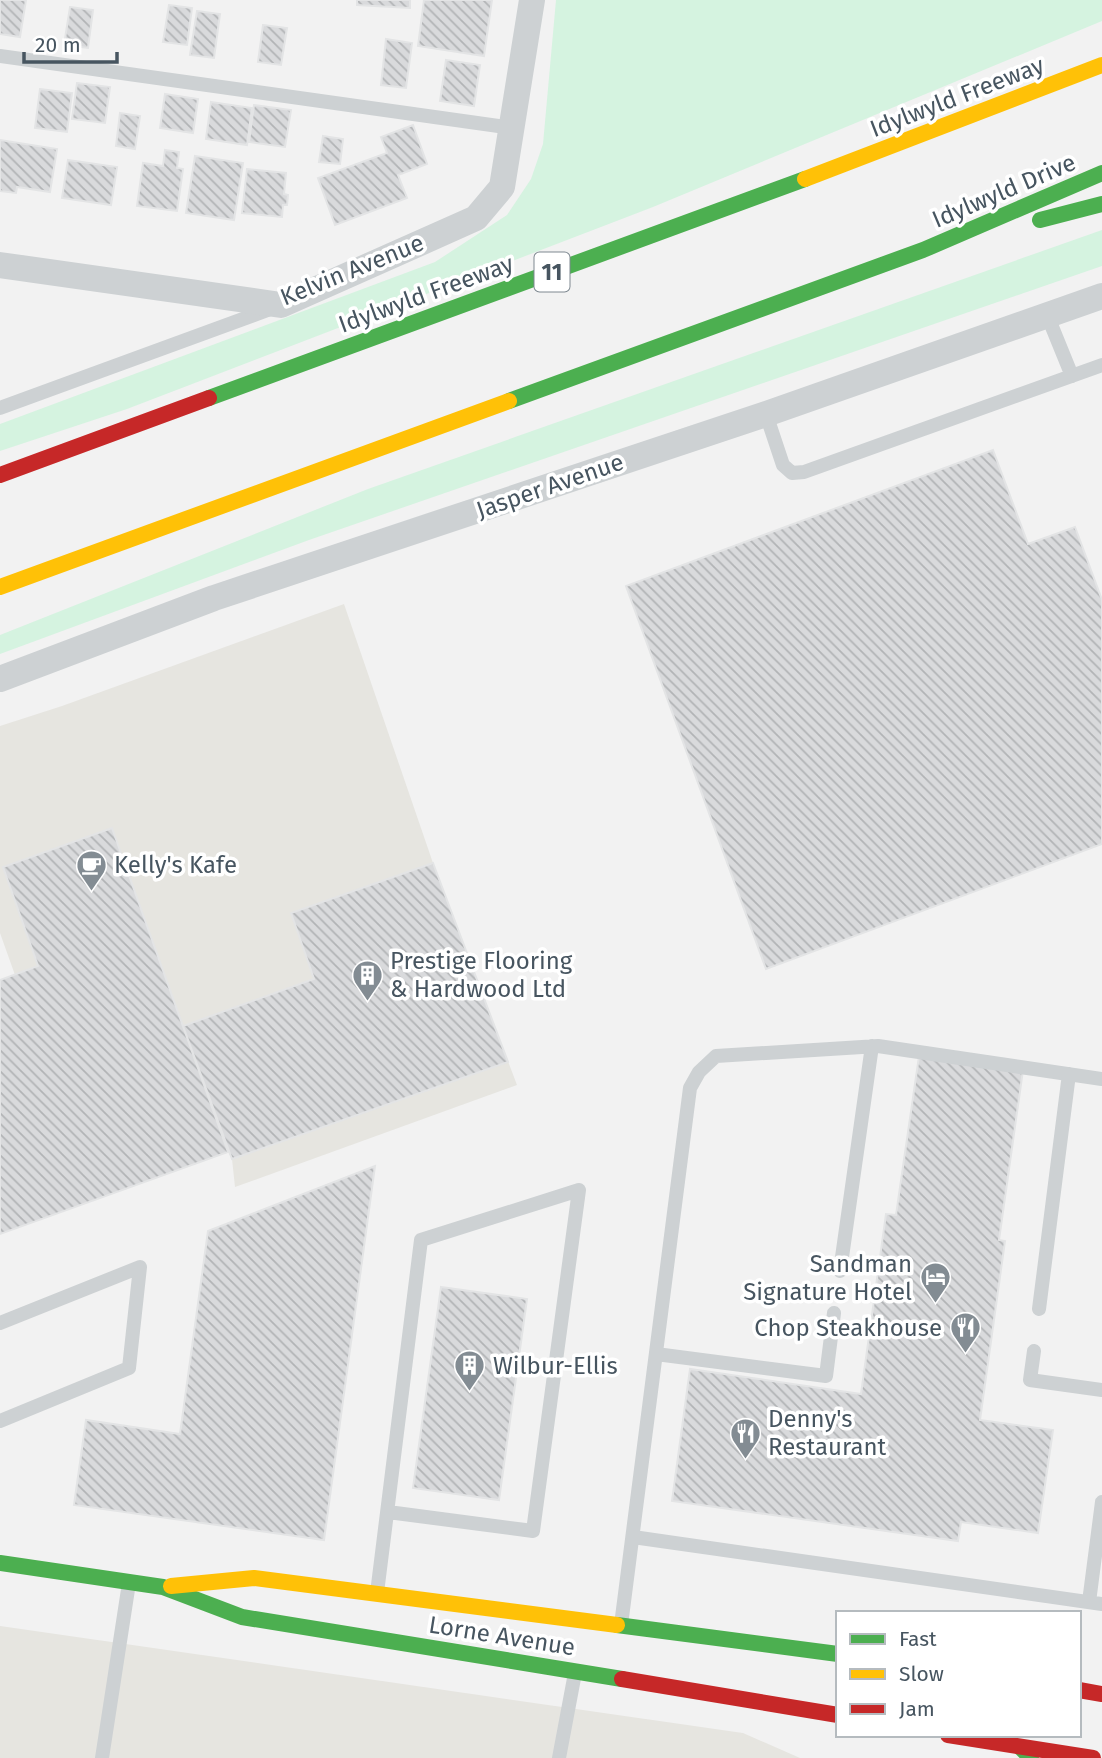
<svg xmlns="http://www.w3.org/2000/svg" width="1102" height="1758" viewBox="0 0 1102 1758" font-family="'Fira Sans',sans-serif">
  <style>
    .commercial { fill: #e6e5e0 }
    .green { fill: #d5f3e0 }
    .building { fill: url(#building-back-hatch); stroke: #e3e4e5; stroke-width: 2 }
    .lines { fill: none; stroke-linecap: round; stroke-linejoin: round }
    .lane { stroke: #cdd1d3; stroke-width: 14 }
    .street { stroke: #cdd1d3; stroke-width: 26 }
    .fast { stroke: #4caf50; stroke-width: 16 }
    .slow { stroke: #ffc107; stroke-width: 16 }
    .jam { stroke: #c62828; stroke-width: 16 }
    .labels { text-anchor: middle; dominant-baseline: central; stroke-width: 7; stroke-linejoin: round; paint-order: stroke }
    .shield { fill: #fff; stroke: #7e8890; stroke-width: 2 }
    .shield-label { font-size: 23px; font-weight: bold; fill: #475560 }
    .street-label { font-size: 24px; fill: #475560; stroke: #fff }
    .poi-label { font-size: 24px; fill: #475560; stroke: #fff; text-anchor: start }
  </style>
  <defs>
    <pattern id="building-back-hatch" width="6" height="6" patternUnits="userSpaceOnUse" patternTransform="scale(1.75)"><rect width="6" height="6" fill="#d9dadc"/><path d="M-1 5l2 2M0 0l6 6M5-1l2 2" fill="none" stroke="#b2b4b6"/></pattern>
  </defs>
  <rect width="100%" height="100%" fill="#f2f2f2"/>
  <!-- commercial -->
  <path class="commercial" d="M344,604l89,259 84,222 -282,102 -3,-28 -4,-7 -213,-177 -15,-42v-207l62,-20z
    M0,1626l743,107 57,25h-800z"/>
  <!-- green -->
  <path class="green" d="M556,0h546v21l-449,186 -526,202 -127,42v-27l435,-162 72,-47 24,-36 12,-35z
    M1102,230v36l-793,274 -309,114v-19l368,-146z"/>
  <!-- building -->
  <path class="building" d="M0,0h26l-6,37 -20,-3z
    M357,0h53v8l-53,-3z
    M424,0h68l-8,56 -66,-10z
    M169,5l23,3 -5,37 -24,-3z
    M70,7l23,3 -5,38 -24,-3z
    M197,11l23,3 -6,44 -24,-3z
    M263,25l24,3 -6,37 -23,-3z
    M386,39l26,4 -6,45 -25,-3z
    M446,60l34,5 -6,41 -34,-5z
    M77,83l33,4 -5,36 -33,-4z
    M40,89l32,4 -5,39 -32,-4z
    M165,94l33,5 -5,34 -33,-5z
    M211,102l41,6 -5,37 -41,-6z
    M254,105l37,5 -6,37 -36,-5z
    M120,113l20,3 -5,33 -19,-3z
    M413,125l14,39 -29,11 9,23 -72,27 -17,-47 69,-25 -6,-16z
    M323,136l20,3 -3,25 -21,-2z
    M0,140l57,9 -7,43 -33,-5 -1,6 -16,-2z
    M165,150l14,2 -2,16 6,1 -6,42 -40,-5 6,-43 20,3z
    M195,156l48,7 -9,57 -48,-7z
    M68,160l49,7 -6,38 -49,-7z
    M247,169l39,4 -2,21 4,1 -1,10h-4l-1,12 -40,-4z
    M993,450l35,94 47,-17 27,73v244l-336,125 -140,-383z
    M112,828l116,324 -228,82v-254l38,-14 -35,-99z
    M433,863l75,199 -276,97 -49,-133 131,-47 -23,-66z
    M919,1056l104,14 -24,170 6,1 -25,179 73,10 -15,103 -77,-11 -3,19 -286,-40 18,-132 171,25 25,-180 10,1z
    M375,1166l-51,374 -250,-35 12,-85 94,14 28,-203z
    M441,1287l86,12 -28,201 -86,-12z"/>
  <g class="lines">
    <!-- lane -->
    <path class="lane" d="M0,56l513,72
      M1048,317l24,59
      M0,408l273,-100
      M766,414l17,51 9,8 12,-1 298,-107
      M840,1271l32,-225
      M1039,1309l30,-235
      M0,1323l140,-56 -11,101 -129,53
      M1034,1351l-4,29 72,10
      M656,1354l170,22 8,-63
      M633,1537l469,67
      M377,1593l44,-353 158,-50 -46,341 -145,-19
      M1089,1602l13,-100
      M621,1625l69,-537 9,-16 17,-16 162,-10 224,33
      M102,1758l27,-175
      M559,1758l16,-85"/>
    <!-- street -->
    <path class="street" d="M0,265l281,40 195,-87 26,-31 30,-187
      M0,679l214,-81 552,-184 336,-118"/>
    <!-- fast -->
    <path class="fast" d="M1040,220l62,-16
      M209,398l596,-219
      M509,401l414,-151 179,-77
      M0,1563l163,24 79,30 380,62
      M617,1625l221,29
      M1020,1747l11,11"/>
    <!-- slow -->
    <path class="slow" d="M805,179l297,-114
      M0,587l509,-186
      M171,1586l83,-8 363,47"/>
    <!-- jam -->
    <path class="jam" d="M0,475l209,-77
      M622,1679l216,36
      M1079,1690l23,4
      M948,1735l145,23"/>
  </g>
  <!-- icons -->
  <defs>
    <symbol id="cafe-pin" viewBox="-11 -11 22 30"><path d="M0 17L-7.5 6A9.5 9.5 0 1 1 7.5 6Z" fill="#838c93" stroke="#fff"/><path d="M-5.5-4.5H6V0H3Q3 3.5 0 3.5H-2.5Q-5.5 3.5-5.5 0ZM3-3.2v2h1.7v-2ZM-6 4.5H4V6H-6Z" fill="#fff"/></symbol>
    <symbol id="building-pin" viewBox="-11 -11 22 30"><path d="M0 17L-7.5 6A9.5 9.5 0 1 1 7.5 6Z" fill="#838c93" stroke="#fff"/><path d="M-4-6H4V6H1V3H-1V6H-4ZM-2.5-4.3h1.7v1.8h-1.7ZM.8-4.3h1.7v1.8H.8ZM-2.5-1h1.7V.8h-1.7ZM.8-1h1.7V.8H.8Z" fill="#fff"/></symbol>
    <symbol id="hotel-pin" viewBox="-11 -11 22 30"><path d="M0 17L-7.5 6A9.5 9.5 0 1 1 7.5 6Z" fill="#838c93" stroke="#fff"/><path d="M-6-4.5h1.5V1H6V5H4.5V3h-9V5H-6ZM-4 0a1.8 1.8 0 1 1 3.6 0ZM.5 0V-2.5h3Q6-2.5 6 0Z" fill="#fff"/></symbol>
    <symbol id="restaurant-pin" viewBox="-11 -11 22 30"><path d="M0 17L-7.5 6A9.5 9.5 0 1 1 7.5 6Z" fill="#838c93" stroke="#fff"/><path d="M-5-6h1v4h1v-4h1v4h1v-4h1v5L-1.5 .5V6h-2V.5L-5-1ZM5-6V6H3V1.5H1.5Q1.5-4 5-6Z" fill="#fff"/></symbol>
  </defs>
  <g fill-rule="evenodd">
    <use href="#cafe-pin" x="74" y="848" width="35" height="47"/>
    <use href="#building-pin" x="350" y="958" width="35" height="47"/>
    <use href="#hotel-pin" x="918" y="1260" width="35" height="47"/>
    <use href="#restaurant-pin" x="948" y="1310" width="35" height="47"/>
    <use href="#building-pin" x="452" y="1348" width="35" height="47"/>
    <use href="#restaurant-pin" x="728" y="1416" width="35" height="47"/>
  </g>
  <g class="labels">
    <!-- shield labels -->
    <rect class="shield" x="534.5" y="252.5" width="35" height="39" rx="5"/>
    <g class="shield-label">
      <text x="552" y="272">11</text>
    </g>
    <!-- street labels -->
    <g class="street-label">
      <text transform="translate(957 97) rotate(-21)">Idylwyld Freeway</text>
      <text transform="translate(1004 191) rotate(-23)">Idylwyld Drive</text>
      <text transform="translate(352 270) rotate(-22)">Kelvin Avenue</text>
      <text transform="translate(426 294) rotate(-20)">Idylwyld Freeway</text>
      <text transform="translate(550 486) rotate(-19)">Jasper Avenue</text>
      <text transform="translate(502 1636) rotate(9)">Lorne Avenue</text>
    </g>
    <!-- poi labels -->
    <g class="poi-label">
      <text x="114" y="865">Kelly's Kafe</text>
      <text x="390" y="961">Prestige Flooring<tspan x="390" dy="28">&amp; Hardwood Ltd</tspan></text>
      <text x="912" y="1264" text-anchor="end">Sandman<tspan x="912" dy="28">Signature Hotel</tspan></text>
      <text x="942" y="1328" text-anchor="end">Chop Steakhouse</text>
      <text x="493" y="1366">Wilbur-Ellis</text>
      <text x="768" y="1419">Denny's<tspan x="768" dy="28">Restaurant</tspan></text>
    </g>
  </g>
  <!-- legend -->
  <rect x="836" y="1611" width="245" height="126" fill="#ffffff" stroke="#b5bbbf" stroke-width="2"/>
  <rect x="850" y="1634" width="35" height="10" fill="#4caf50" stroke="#b5bbbf" stroke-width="2"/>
  <text x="899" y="1646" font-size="21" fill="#475560">Fast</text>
  <rect x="850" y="1669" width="35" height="10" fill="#ffc107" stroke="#b5bbbf" stroke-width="2"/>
  <text x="899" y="1681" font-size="21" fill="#475560">Slow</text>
  <rect x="850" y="1704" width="35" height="10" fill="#c62828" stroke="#b5bbbf" stroke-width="2"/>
  <text x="899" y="1716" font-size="21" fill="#475560">Jam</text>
  <!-- scale -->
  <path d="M24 52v10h93v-10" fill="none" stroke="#475560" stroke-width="3.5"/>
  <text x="35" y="52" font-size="21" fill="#475560" stroke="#ffffff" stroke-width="5" paint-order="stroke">20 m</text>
</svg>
